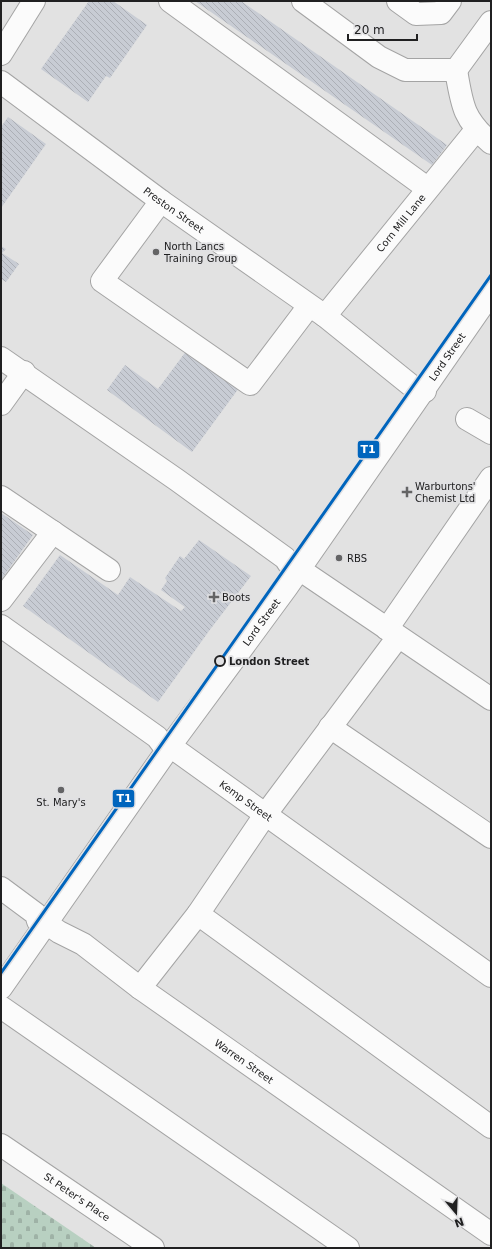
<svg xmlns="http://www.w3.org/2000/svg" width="492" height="1249" viewBox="0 0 492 1249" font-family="'DejaVu Sans',sans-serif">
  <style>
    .cemetery { fill: url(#cemetery-stones) }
    .building { fill: url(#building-back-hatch) }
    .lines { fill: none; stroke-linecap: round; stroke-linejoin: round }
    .minor-casing { stroke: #a4a4a4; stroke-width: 24 }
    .highway-casing { stroke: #a4a4a4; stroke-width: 24 }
    .minor { stroke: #fbfbfb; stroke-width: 22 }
    .highway { stroke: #fbfbfb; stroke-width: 22 }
    .tram-1-casing { stroke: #e1e1e3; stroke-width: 6 }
    .tram-1 { stroke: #0065bd; stroke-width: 3 }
    .poi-dot { fill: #646465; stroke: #e1e1e3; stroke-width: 1.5 }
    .stop-dot { fill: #e1e1e3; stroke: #202021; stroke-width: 2 }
    .labels { text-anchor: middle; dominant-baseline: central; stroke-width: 3.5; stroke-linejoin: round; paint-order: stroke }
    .street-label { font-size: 10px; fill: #202021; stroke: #e1e1e3 }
    .poi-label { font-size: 10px; fill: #202021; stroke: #e1e1e3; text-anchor: start }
    .stop-label { font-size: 10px; font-weight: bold; fill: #202021; stroke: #e1e1e3; text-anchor: start }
    .line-badge { stroke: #e1e1e3; stroke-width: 1.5 }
    .badge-label { font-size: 11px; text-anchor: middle; font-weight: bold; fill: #fff }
  </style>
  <defs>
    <pattern id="cemetery-stones" width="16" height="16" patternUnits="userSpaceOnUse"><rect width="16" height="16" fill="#b8d0c1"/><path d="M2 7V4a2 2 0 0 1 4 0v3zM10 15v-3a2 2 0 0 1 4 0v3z" fill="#9eb2a6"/></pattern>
    <pattern id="building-back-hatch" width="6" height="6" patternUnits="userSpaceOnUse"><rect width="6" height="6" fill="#c8ccd4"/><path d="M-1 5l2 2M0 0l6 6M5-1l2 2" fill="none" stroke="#acafb6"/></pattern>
  </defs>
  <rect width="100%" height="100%" fill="#e2e2e2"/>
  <!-- cemetery -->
  <path class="cemetery" d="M1,1183l95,65h-95z"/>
  <!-- building -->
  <path class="building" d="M89,1h24l34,24 -37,53 -4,-2 -18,26 -47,-33z
    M195,1h46l206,144 -15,20z
    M8,117l38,27 -45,64v-81z
    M1,246l5,3 -4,4 17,11 -13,18 -5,-3z
    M187,350l52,38 -47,64 -85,-62 18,-25 33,24z
    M1,513l32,22 -32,45z
    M199,540l52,36 -42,55 -51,71 -135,-96 37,-51 58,40 12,-18 51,34 4,-4 -24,-17 6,-9 -2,-3 15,-22 4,3z"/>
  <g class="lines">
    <defs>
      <g id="minor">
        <path d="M170,1l257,187"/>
        <path d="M303,1l76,56 26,13h51"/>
        <path d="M398,1l18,13 25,-1 9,-12"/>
        <path d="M456,70c6,35 7,49 35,73"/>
        <path d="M456,70l35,-48"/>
        <path id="s1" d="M1,82l160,119 164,115 88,71 12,4"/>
        <path d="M161,201l-59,80 148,103 59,-78"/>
        <path id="s2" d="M325,316l151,-186"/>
        <path d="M1,358l176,122 108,78 4,6 10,5 192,130"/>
        <path d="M1,404l23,-32"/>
        <path d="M467,419l24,14"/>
        <path d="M1,497l108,73"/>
        <path d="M1,600l52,-68"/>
        <path id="s3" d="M1,626l156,111 6,8 7,1 321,230"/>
        <path d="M387,629l104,-151"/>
        <path d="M330,727l161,110"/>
        <path id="s4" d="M1,888l35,26 2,7 8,2 13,9 24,12 57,44 351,246"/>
        <path d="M198,914l293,213"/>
        <path id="s5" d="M1,988l169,-242 117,-159 204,-294"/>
        <path d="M140,988l58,-74 67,-99 133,-178"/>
        <path d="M1,1007l347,241"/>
        <path id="s6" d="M1,1145l152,103"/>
      </g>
      <path id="highway" d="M1,54l33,-53"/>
    </defs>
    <!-- minor casing -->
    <use href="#minor" class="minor-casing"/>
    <!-- highway casing -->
    <use href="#highway" class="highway-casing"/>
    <!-- minor -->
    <use href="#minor" class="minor"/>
    <!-- highway -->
    <use href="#highway" class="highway"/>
    <defs>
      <path id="tram-1" d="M1,973l490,-698"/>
    </defs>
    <!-- tram-1 casing -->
    <use href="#tram-1" class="tram-1-casing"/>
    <!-- tram-1 -->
    <use href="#tram-1" class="tram-1"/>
  </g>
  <!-- markers -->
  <g class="poi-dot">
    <circle cx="156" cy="252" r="4"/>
    <path d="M405 486h4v4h4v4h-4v4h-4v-4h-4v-4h4z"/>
    <circle cx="339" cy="558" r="4"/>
    <path d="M212 591h4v4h4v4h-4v4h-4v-4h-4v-4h4z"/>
    <circle cx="61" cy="790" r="4"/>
  </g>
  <circle class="stop-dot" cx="220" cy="661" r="5"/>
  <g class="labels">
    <!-- street labels -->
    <g class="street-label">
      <text stroke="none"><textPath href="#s1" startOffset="215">Preston Street</textPath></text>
      <text stroke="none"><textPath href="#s2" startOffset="120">Corn Mill Lane</textPath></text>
      <text stroke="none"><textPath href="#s5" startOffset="773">Lord Street</textPath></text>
      <text stroke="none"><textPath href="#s5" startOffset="449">Lord Street</textPath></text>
      <text stroke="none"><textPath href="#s3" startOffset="302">Kemp Street</textPath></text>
      <text stroke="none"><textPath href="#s4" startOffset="301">Warren Street</textPath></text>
      <text stroke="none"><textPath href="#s6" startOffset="92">St Peter's Place</textPath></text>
    </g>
    <!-- poi labels -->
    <g class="poi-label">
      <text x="164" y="246">North Lancs<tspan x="164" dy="12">Training Group</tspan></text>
      <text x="415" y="486">Warburtons'<tspan x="415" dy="12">Chemist Ltd</tspan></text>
      <text x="347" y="558">RBS</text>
      <text x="222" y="597">Boots</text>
      <text x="61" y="802" text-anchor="middle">St. Mary's</text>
    </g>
    <!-- stop labels -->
    <g class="stop-label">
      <text x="229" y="661">London Street</text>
    </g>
  </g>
  <g class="line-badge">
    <rect x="357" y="440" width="23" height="19" rx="4" fill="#0065bd"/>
    <rect x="112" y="789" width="23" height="19" rx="4" fill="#0065bd"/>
  </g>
  <g class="badge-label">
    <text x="368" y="453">T1</text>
    <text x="124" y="802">T1</text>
  </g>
  <!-- border -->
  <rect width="492" height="1249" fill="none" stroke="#202021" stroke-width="4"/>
  <!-- north arrow -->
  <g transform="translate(456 1213) rotate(161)" stroke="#e1e1e3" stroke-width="3" paint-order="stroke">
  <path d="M0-3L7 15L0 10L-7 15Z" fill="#202021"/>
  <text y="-6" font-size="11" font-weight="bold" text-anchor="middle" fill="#202021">N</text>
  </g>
  <!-- scale -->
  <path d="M348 34v6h69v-6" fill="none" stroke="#202021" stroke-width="2"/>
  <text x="354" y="34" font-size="12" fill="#202021" stroke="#e1e1e3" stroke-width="3" paint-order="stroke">20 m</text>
</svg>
